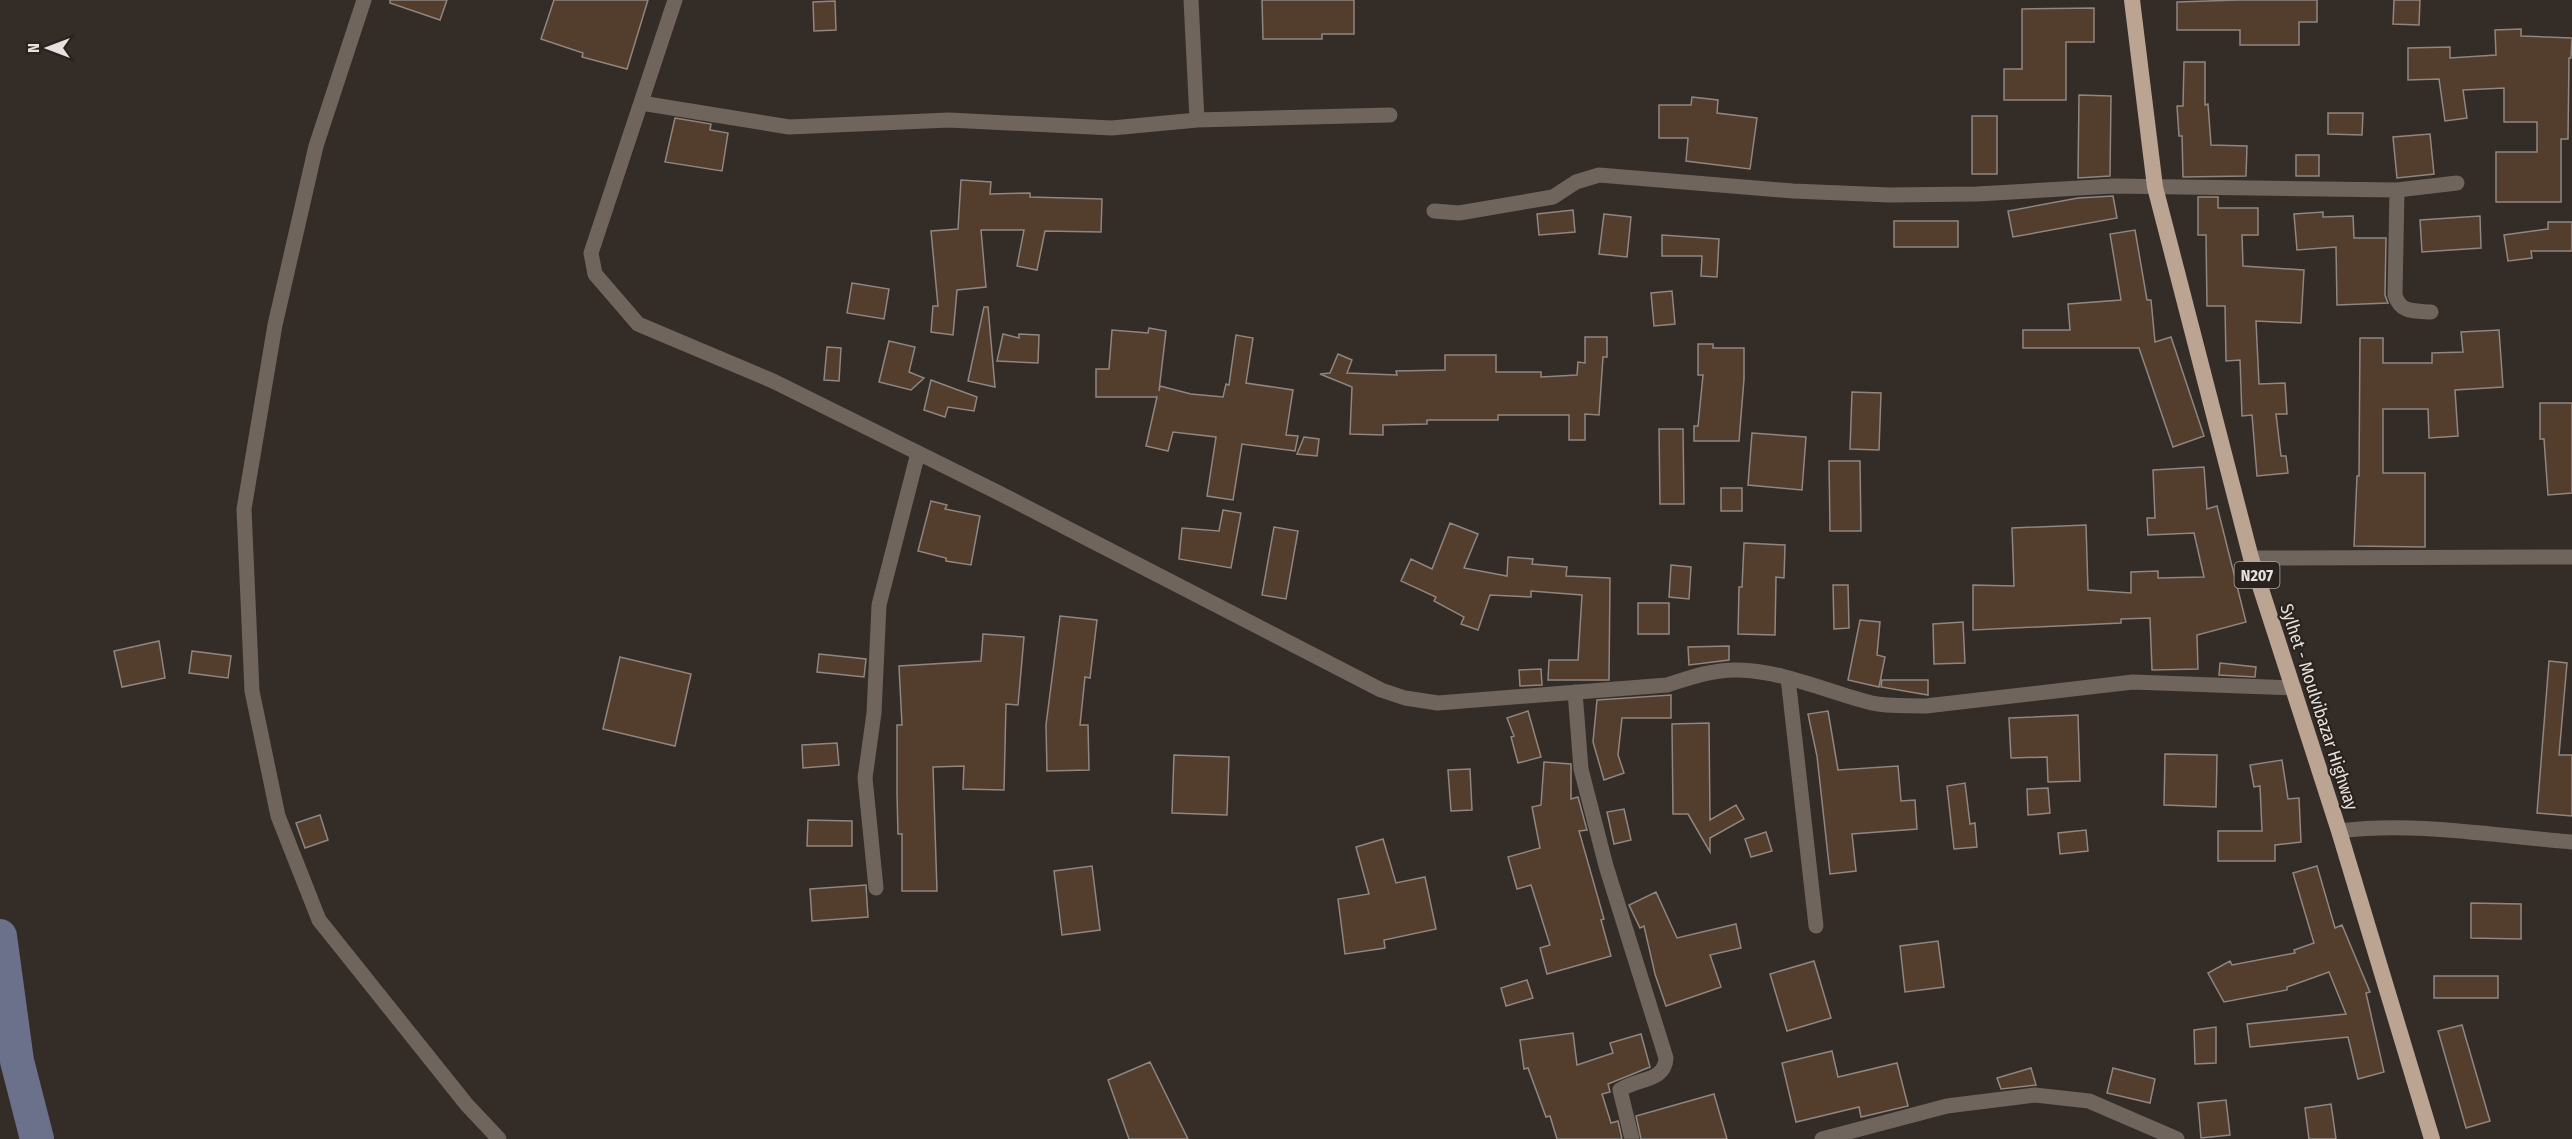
<svg xmlns="http://www.w3.org/2000/svg" width="2572" height="1139" viewBox="0 0 2572 1139" font-family="'Fira Sans Condensed',sans-serif">
  <style>
    .lines { fill: none; stroke-linecap: round; stroke-linejoin: round }
    .river { stroke: #6b718b; stroke-width: 34 }
    .building { fill: #533d2d; stroke: #8f8680; stroke-width: 1.5 }
    .minor { stroke: #6f655d; stroke-width: 15 }
    .tertiary { stroke: #6f655d; stroke-width: 15 }
    .trunk { stroke: #bca493; stroke-width: 16 }
    .labels { text-anchor: middle; dominant-baseline: central; stroke-width: 4.5; stroke-linejoin: round; paint-order: stroke }
    .shield { fill: #2a231d; stroke: #aea8a4; stroke-width: 1.5 }
    .shield-label { font-size: 16px; font-weight: bold; fill: #e6e1de }
    .street-label { font-size: 18px; fill: #e6e1de; stroke: #2a231d }
  </style>
  <rect width="100%" height="100%" fill="#342c27"/>
  <g class="lines">
    <!-- river -->
    <path class="river" d="M0,936l17,125 20,78"/>
  </g>
  <!-- building -->
  <path class="building" d="M390,0h57l-7,20 -50,-17z
    M554,0h94l-21,69 -45,-12 1,-4 -42,-14z
    M1262,0h92v34h-32v5h-59z
    M2238,0h79v22h-18v23h-59v-15h-63v-28z
    M2394,0h26l-1,25 -26,-1z
    M835,1l1,29 -22,1 -1,-29z
    M2094,8v34h-28v58h-62v-31h18v-60z
    M2521,29v7l51,2 -1,20h-2l-1,81h-7v63h-65v-50h41v-30h-33v-34l-41,2 4,28 -22,3 -6,-42 -31,1v-32l42,-1v11l46,-3 -1,-25z
    M2184,62h21v43l3,-1 3,41 36,1 -1,30 -63,1 -1,-41h-3l-2,-30h6z
    M2079,95l32,1 -1,80 -32,2z
    M1692,97l26,3 -1,13 40,5 -7,51 -64,-8 2,-23h-29v-33h32z
    M2328,113h35l-1,22 -34,-1z
    M1972,116h25v58h-25z
    M675,118l36,6 -1,6 18,3 -6,38 -57,-9z
    M2430,134l4,40 -37,4 -4,-41z
    M2296,155h23v21h-23z
    M961,180l30,2 -1,12 40,-1v4l72,2 -1,33 -56,-1 -8,39 -20,-4 7,-36h-43l5,57 -29,3 -4,45 -22,-3 2,-26h5l-7,-75 27,-2z
    M2113,196l4,22 -104,19 -5,-26 70,-13z
    M2198,197h20v11h40v27h-16l1,31 61,4 -3,53 -45,-2 3,63 26,-1 2,31h-11l5,42h5l2,17 -31,3 -5,-61 -10,1 -2,-56 -14,1 -1,-55h-18l-1,-71h-8z
    M1573,210l2,22 -36,3 -2,-21z
    M2323,212v5l30,-1 1,22h32l-1,57 3,8 -51,2 -1,-58 -39,3 -3,-36z
    M1604,214l27,3 -4,40 -28,-3z
    M2480,216l1,32 -59,4 -2,-32z
    M1894,221h64v26h-64z
    M2548,222h24v29h-41l1,7 -24,3 -4,-26 44,-6z
    M2135,230l12,70h4l4,42 16,-5 33,99 -31,11 -34,-99h-116v-18h47l-2,-26 53,-4 -11,-66z
    M1662,235l57,4 -2,38 -16,-1 1,-20h-40z
    M852,283l37,6 -5,30 -37,-6z
    M1672,291l3,33 -21,2 -3,-33z
    M984,307h4l7,80 -27,-6z
    M1149,328l17,3 -7,60 1,-5 31,8 32,3 3,-13 3,1 7,-50 17,3 -7,45 47,7 -7,45 12,1 -3,15 -53,-7 -9,56 -26,-4 9,-59 -43,-5 -5,19 -22,-5 11,-49h-61v-28h13l3,-39 36,3z
    M2499,330l4,57 -48,3 3,46 -29,2 -1,-29h-45v64h42v74l-71,-1 3,-70h2l1,-138h23v25h49v-10l31,-1 -2,-20z
    M1003,334l16,4v-4l20,1 -1,28 -41,-2z
    M1585,337h22v20h-4l-4,58 -14,-1v26h-16v-25h-71v5h-71v4l-44,1v10l-33,-1 2,-47 -32,-13 10,-1 8,-19 14,6 -5,13 50,2 -1,-4 49,-1v-15h51v17h45v5l36,-2 1,-13 7,1z
    M889,341l26,6 -6,25 15,6 -13,12 -32,-8z
    M1698,344h15v4h31v31l-5,62h-45v-15h4l5,-51h-5z
    M827,347l14,1 -2,33 -15,-1z
    M931,380l46,17 -3,14 -26,-4 -3,10 -21,-7z
    M1852,392l29,1 -2,57 -29,-1z
    M2540,403h32v90l-24,2 -4,-56h-4z
    M1659,429h24l1,75h-24z
    M1752,433l54,4 -4,53 -54,-5z
    M1304,437l15,2 -2,17 -20,-2z
    M1829,461h31l1,70h-31z
    M2204,467l3,42 10,-3 29,116 -49,13 1,34 -46,1 -2,-52 -29,1v4l-148,7v-45l41,1 -2,-58 74,-3 2,65 43,3v-21l27,-1v7l46,-1 -10,-44 -46,2 -1,-17h8l-2,-48z
    M1721,488h21v23h-21z
    M931,501l16,4 -2,4 35,7 -9,49 -25,-4v-3l-28,-7z
    M1223,510l18,3 -10,55 -52,-9 3,-31 37,3z
    M1450,523l28,11 -14,34 43,8 1,-19 25,2 -1,5 35,3 -1,9 44,2 -1,102h-61l1,-20h29l4,-65 -51,-4v6l-41,-2 -12,35 -17,-6 3,-7 -30,-16 2,-4 -35,-16 10,-22 21,10z
    M1274,527l24,4 -12,68 -24,-4z
    M1744,543l41,2 -1,33 -8,-1 -1,58 -37,-1 1,-47h3z
    M1671,565l20,2 -2,32 -20,-2z
    M1833,585h15l1,43 -15,1z
    M1638,603h31v31h-31z
    M1060,616l37,4 -7,58 -5,-1 -5,48h8l1,45 -42,1 -1,-46z
    M1860,620l20,2 -3,33 8,2 -6,30 -31,-7z
    M1963,622l2,41 -31,1 -1,-40z
    M983,634l41,3 -6,68 -12,-1 -2,86 -41,-1 1,-23 -31,1 4,124h-35v-57h-4l-1,-40v-69h5l-3,-59 82,-5z
    M159,641l6,37 -43,9 -8,-36z
    M1729,646v14l-40,5 -1,-18z
    M192,651l39,5 -3,22 -39,-5z
    M819,654l47,5 -2,18 -47,-5z
    M620,657l71,17 -16,72 -72,-17z
    M2549,661l18,2 -8,92h13v61l-35,-3z
    M2220,663l36,4 -1,10 -36,-2z
    M1541,669l1,16 -22,1 -1,-16z
    M1882,680h46v15l-47,-8z
    M1671,695v23h-49l-4,37 6,18 -20,7 -11,-38 4,-42z
    M1528,711l13,46 -23,6 -7,-26 3,-1 -7,-18z
    M1828,711l10,59 60,-4 3,35 14,-1 2,29 -65,5 4,37 -26,3 -13,-118 -9,-42z
    M2078,715l2,66 -32,1 -1,-25 -36,1 -2,-40z
    M1709,723l1,97 26,-15 8,14 -34,19v14l-22,-38h-15l-1,-90z
    M837,743l2,22 -36,3 -1,-23z
    M2165,754l52,1 -1,52 -52,-2z
    M1174,755l55,2 -2,58 -55,-2z
    M2282,760l6,39 11,-1 2,44 -26,3v16h-57v-30h44l-2,-45 -6,1 -4,-22z
    M1544,762l27,2v35l7,-2 9,33 -8,1 25,88 -3,1 10,36 -64,18 -7,-26 10,-3 -19,-60 -14,4 -9,-32 32,-9 -8,-41 9,-2z
    M1470,769l2,41 -21,1 -3,-41z
    M1965,783l5,41 5,-1 2,24 -23,2 -7,-63z
    M2048,788l2,25 -22,2 -1,-26z
    M1624,809l7,31 -17,4 -7,-32z
    M320,815l8,25 -23,8 -9,-25z
    M808,820l44,1v25h-45z
    M2086,830l2,21 -28,3 -2,-21z
    M1766,832l6,19 -21,6 -6,-18z
    M1383,839l13,44 29,-6 11,52 -52,11 1,8 -40,6 -7,-55 31,-5 -13,-47z
    M1092,866l8,64 -38,5 -8,-64z
    M2317,866l18,62 7,-3 28,67 -4,1 18,79 -26,7 -10,-42 -98,10 -3,-23 99,-10 -17,-42 -42,15v3l-63,12 -16,-29 22,-12 2,4 63,-12 -1,-3 20,-7 -21,-70z
    M866,885l2,32 -56,4 -2,-32z
    M1656,892l21,46 59,-14 5,24 -31,7 11,32 -55,19 -11,-32 -11,-48 -4,2 -11,-23z
    M2471,903l50,1v35l-50,-1z
    M1938,941l6,46 -39,5 -5,-46z
    M1814,961l17,57 -44,13 -17,-57z
    M2434,976h64v22h-64z
    M1527,980l6,18 -27,8 -5,-18z
    M2462,1025l28,96 -24,7 -28,-97z
    M2216,1027v36l-21,1 -1,-34z
    M1573,1033l4,32 36,-12 -3,-10 31,-9 9,33 -42,17 2,8 -8,2 9,29 7,-2 4,18h-65l-7,-23 -4,1 -18,-49 -4,1 -4,-29z
    M1832,1051l6,26 59,-14 11,43 -47,11 -2,-10 -63,15 -14,-59z
    M1150,1062l38,77h-59l-21,-59z
    M2031,1068l5,17 -35,4 -4,-11z
    M2113,1068l42,11 -5,24 -43,-10z
    M1714,1094l13,45h-86l-5,-23z
    M2226,1100l4,35 -29,3 -3,-35z
    M2331,1104l5,35h-27l-4,-31z"/>
  <g class="lines">
    <!-- minor -->
    <path class="minor" d="M364,0l-48,146 -41,179 -31,184 8,182 26,125 41,104 148,185 32,34
      M675,0l-84,253 4,21 43,50 135,57 226,112 382,197 24,8 33,5 229,-18c22,-7 47,-16 71,-15 46,1 90,22 134,33 17,4 37,2 54,3l207,-24 161,6
      M1191,0l6,120
      M641,103l148,24 160,-7 163,8 85,-8 193,-5
      M2397,190l-2,105c5,18 20,16 36,17
      M1434,211l25,2 94,-16 23,-15 23,-7 194,16 96,4 88,-1 136,-8 284,4 60,-7
      M2251,558l321,-1
      M1788,678l28,248
      M1575,692l6,77 25,97 60,192c-1,24 -29,20 -46,32l12,49
      M876,888l-11,-110 9,-65 5,-108 39,-152
      M1822,1139l125,-33 88,-11 54,6 88,38"/>
    <!-- tertiary -->
    <path class="tertiary" d="M2339,831c76,-10 156,5 233,11"/>
    <!-- trunk -->
    <path class="trunk" d="M2132,0l23,187 96,371 88,273 93,308"/>
  </g>
  <g class="labels">
    <!-- shield labels -->
    <rect class="shield" x="2234.5" y="562" width="45" height="26" rx="4.5"/>
    <g class="shield-label">
      <text x="2257" y="575">N207</text>
    </g>
    <!-- street labels -->
    <g class="street-label">
      <text transform="translate(2319 707) rotate(72)">Sylhet - Moulvibazar Highway</text>
    </g>
  </g>
  <!-- north arrow -->
  <g transform="translate(48 48) rotate(270)" stroke="#2a231d" stroke-width="4.5" paint-order="stroke">
  <path d="M0-4.5L10 22L0 15L-10 22Z" fill="#e6e1de"/>
  <text y="-9" font-size="16" font-weight="bold" text-anchor="middle" fill="#e6e1de">N</text>
  </g>
</svg>
